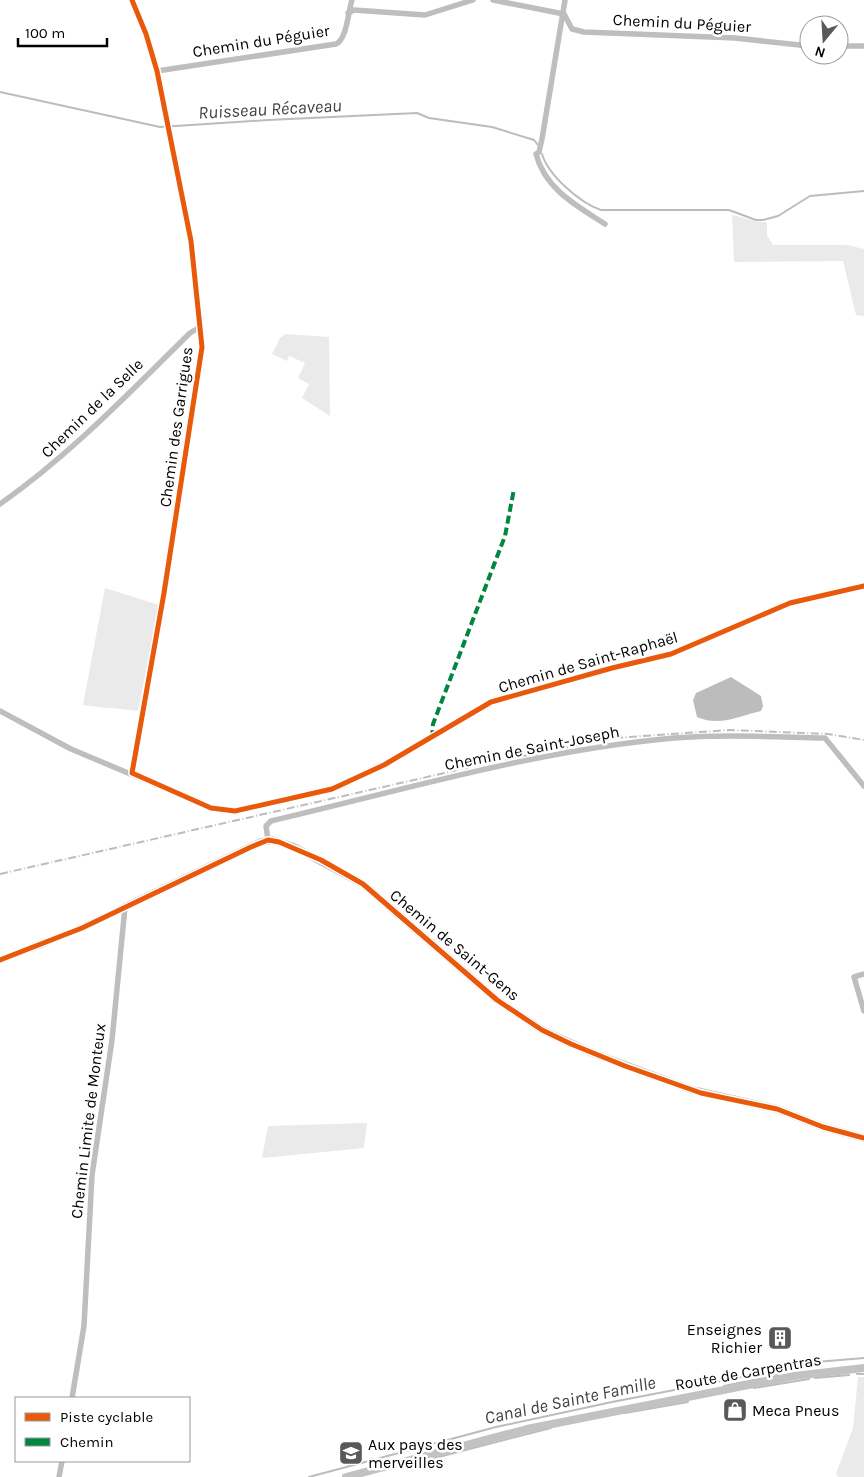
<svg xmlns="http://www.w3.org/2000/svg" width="864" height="1477" viewBox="0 0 864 1477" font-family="Karla,sans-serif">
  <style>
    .green { fill: #eaeaea }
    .water { fill: #bcbcbc }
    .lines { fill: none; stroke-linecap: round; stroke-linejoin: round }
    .stream { stroke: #bcbcbc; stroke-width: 2 }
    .street { stroke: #bebebe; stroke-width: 5.5 }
    .secondary { stroke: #c2c2c2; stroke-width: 8 }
    .rail { stroke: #bdbdbd; stroke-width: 2; stroke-dasharray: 8 2.5 1 2.5; stroke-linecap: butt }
    .quiet { stroke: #00873e; stroke-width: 4; stroke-dasharray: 8 4; stroke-linecap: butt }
    .cycleway-casing { stroke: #fff; stroke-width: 8 }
    .cycleway { stroke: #e8590c; stroke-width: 5 }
    .labels { text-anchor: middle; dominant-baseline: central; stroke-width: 5; stroke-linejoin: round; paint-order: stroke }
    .street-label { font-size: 16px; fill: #000; stroke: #fff }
    .poi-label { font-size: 16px; fill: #000; stroke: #fff; text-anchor: start }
    .water-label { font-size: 18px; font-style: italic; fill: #414141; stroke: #fff }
  </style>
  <rect width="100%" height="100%" fill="#fff"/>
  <!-- green -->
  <path class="green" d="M732,215c13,2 22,8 35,7v13l6,10h74l17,4v67l-8,-1 -13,-54 -109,1z
    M286,334l43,3 1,79 -28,-18 7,-14 -11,-6 7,-15 -16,-7 -2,5 -15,-7 8,-16z
    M105,588l54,17 -21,106c-19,-3 -36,-3 -55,-6z
    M367,1123l-3,25 -102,10 6,-32z
    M858,1377h6v100h-25l-3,-3 17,-46z"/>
  <!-- water -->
  <path class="water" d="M731,677l30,19 2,10 -2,5c-22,5 -41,16 -64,6l-4,-17 3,-7z"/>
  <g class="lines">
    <!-- stream -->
    <path class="stream" d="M0,92l160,35 108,-7 149,-7 12,5 63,9 42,13 4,5
      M542,154c6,21 38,49 59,56h128l27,10h7l15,-4 32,-20 54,-5
      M816,1362l48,-4
      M857,1374h7
      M815,1378l34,-3
      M724,1386l54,-11
      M754,1388l55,-9
      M625,1413l63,-11
      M423,1461l128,-33
      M309,1477l187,-50 116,-25 197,-38"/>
    <!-- street -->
    <path class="street" d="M132,0l14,34 11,37 34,170 11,106 -38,246 -32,180
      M493,0l71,14 8,15 12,3 151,6 74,8
      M565,0l-23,139 -3,13 -3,2c9,35 41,52 69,70
      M348,13l6,-3 71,5 48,-15
      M839,46h25
      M157,71l179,-27c11,-5 12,-32 16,-44
      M0,504c70,-49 129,-111 190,-171l10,-6
      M0,711l71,38 140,59 24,3 97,-22 52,-24 107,-63 121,-34 59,-14 119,-51 74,-17
      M268,840l-2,-14 5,-5c133,-31 266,-71 403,-83 50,-4 101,-1 151,0l39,48
      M0,960l40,-14 85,-39 -13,133 -20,135 -8,151 -12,72
      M864,974l-10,3 10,34
      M59,1477l3,-16"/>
    <!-- secondary -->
    <path class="secondary" d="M125,907l136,-65 11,-2 22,7 69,37 134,116 45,30 48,22 102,38 85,19 46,18 41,11
      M346,1477l181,-48 267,-53 70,-8"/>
    <!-- rail -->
    <path class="rail" d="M0,874l493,-112 122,-24 114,-8 99,4 36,6"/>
    <!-- quiet -->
    <path class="quiet" d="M432,738l1,-14 72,-188 9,-47"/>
    <defs>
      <path id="cycleway" d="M132,0l14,34 11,37 34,170 11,106 -38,246 -32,180 79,35 24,3 97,-22 52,-24 107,-63 121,-34 59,-14 119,-51 74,-17
        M0,960l82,-32 169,-81 17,-7 11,2 42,18 42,24 134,116 45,30 29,14 54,22 76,27 76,16 46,18 41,11"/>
    </defs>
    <!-- cycleway casing -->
    <use href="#cycleway" class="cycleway-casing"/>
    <!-- cycleway -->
    <use href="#cycleway" class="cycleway"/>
  </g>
  <!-- icons -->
  <defs>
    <symbol id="building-square" viewBox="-11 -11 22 22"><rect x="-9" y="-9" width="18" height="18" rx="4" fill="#595959" stroke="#fff"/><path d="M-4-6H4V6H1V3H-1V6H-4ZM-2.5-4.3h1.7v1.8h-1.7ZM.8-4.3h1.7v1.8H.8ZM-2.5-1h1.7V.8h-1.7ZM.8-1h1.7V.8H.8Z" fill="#fff"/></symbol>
    <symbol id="shop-square" viewBox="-11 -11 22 22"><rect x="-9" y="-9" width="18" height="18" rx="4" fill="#595959" stroke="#fff"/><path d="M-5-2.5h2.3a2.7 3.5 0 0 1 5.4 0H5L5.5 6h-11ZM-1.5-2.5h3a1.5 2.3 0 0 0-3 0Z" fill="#fff"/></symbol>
    <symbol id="school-square" viewBox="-11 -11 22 22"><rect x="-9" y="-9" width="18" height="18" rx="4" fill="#595959" stroke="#fff"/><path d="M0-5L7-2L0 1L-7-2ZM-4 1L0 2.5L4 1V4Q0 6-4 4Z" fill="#fff"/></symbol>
  </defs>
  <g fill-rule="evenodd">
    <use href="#building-square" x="766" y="1324" width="28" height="28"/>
    <use href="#shop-square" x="721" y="1396" width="28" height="28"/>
    <use href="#school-square" x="337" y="1439" width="28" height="28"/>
  </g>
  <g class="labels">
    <!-- street labels -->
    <g class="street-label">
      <text transform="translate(682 23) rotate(3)">Chemin du Péguier</text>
      <text transform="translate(261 41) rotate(-9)">Chemin du Péguier</text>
      <text transform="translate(92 408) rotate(-44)">Chemin de la Selle</text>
      <text transform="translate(176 427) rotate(-82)">Chemin des Garrigues</text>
      <text transform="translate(588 662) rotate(-16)">Chemin de Saint-Raphaël</text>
      <text transform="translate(532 748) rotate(-11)">Chemin de Saint-Joseph</text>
      <text transform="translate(455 945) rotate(40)">Chemin de Saint-Gens</text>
      <text transform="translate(88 1121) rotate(-83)">Chemin Limite de Monteux</text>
      <text transform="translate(748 1372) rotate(-10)">Route de Carpentras</text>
    </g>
    <!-- poi labels -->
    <g class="poi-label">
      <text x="762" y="1329" text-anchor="end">Enseignes<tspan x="762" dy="18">Richier</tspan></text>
      <text x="752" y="1410">Meca Pneus</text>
      <text x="368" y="1444">Aux pays des<tspan x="368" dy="18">merveilles</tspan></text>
    </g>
    <!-- water labels -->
    <g class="water-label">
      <text transform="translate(270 109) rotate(-3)">Ruisseau Récaveau</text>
      <text transform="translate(570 1400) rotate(-12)">Canal de Sainte Famille</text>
    </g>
  </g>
  <!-- legend -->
  <rect x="15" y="1397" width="175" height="65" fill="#ffffff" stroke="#999999"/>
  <rect x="25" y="1413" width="25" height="8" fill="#e8590c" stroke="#999999"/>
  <text x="60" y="1422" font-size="15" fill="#000000">Piste cyclable</text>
  <rect x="25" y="1438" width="25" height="8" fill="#00873e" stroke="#999999"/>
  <text x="60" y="1447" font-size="15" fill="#000000">Chemin</text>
  <!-- north arrow -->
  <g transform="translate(824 40) rotate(198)"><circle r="24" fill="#ffffff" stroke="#999999"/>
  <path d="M0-4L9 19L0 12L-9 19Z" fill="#595959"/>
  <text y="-8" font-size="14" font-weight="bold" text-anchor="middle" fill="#000000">N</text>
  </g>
  <!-- scale -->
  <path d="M18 38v8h89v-8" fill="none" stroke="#000000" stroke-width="2.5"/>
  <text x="25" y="38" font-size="15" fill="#000000" stroke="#ffffff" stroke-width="4" paint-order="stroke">100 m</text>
</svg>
